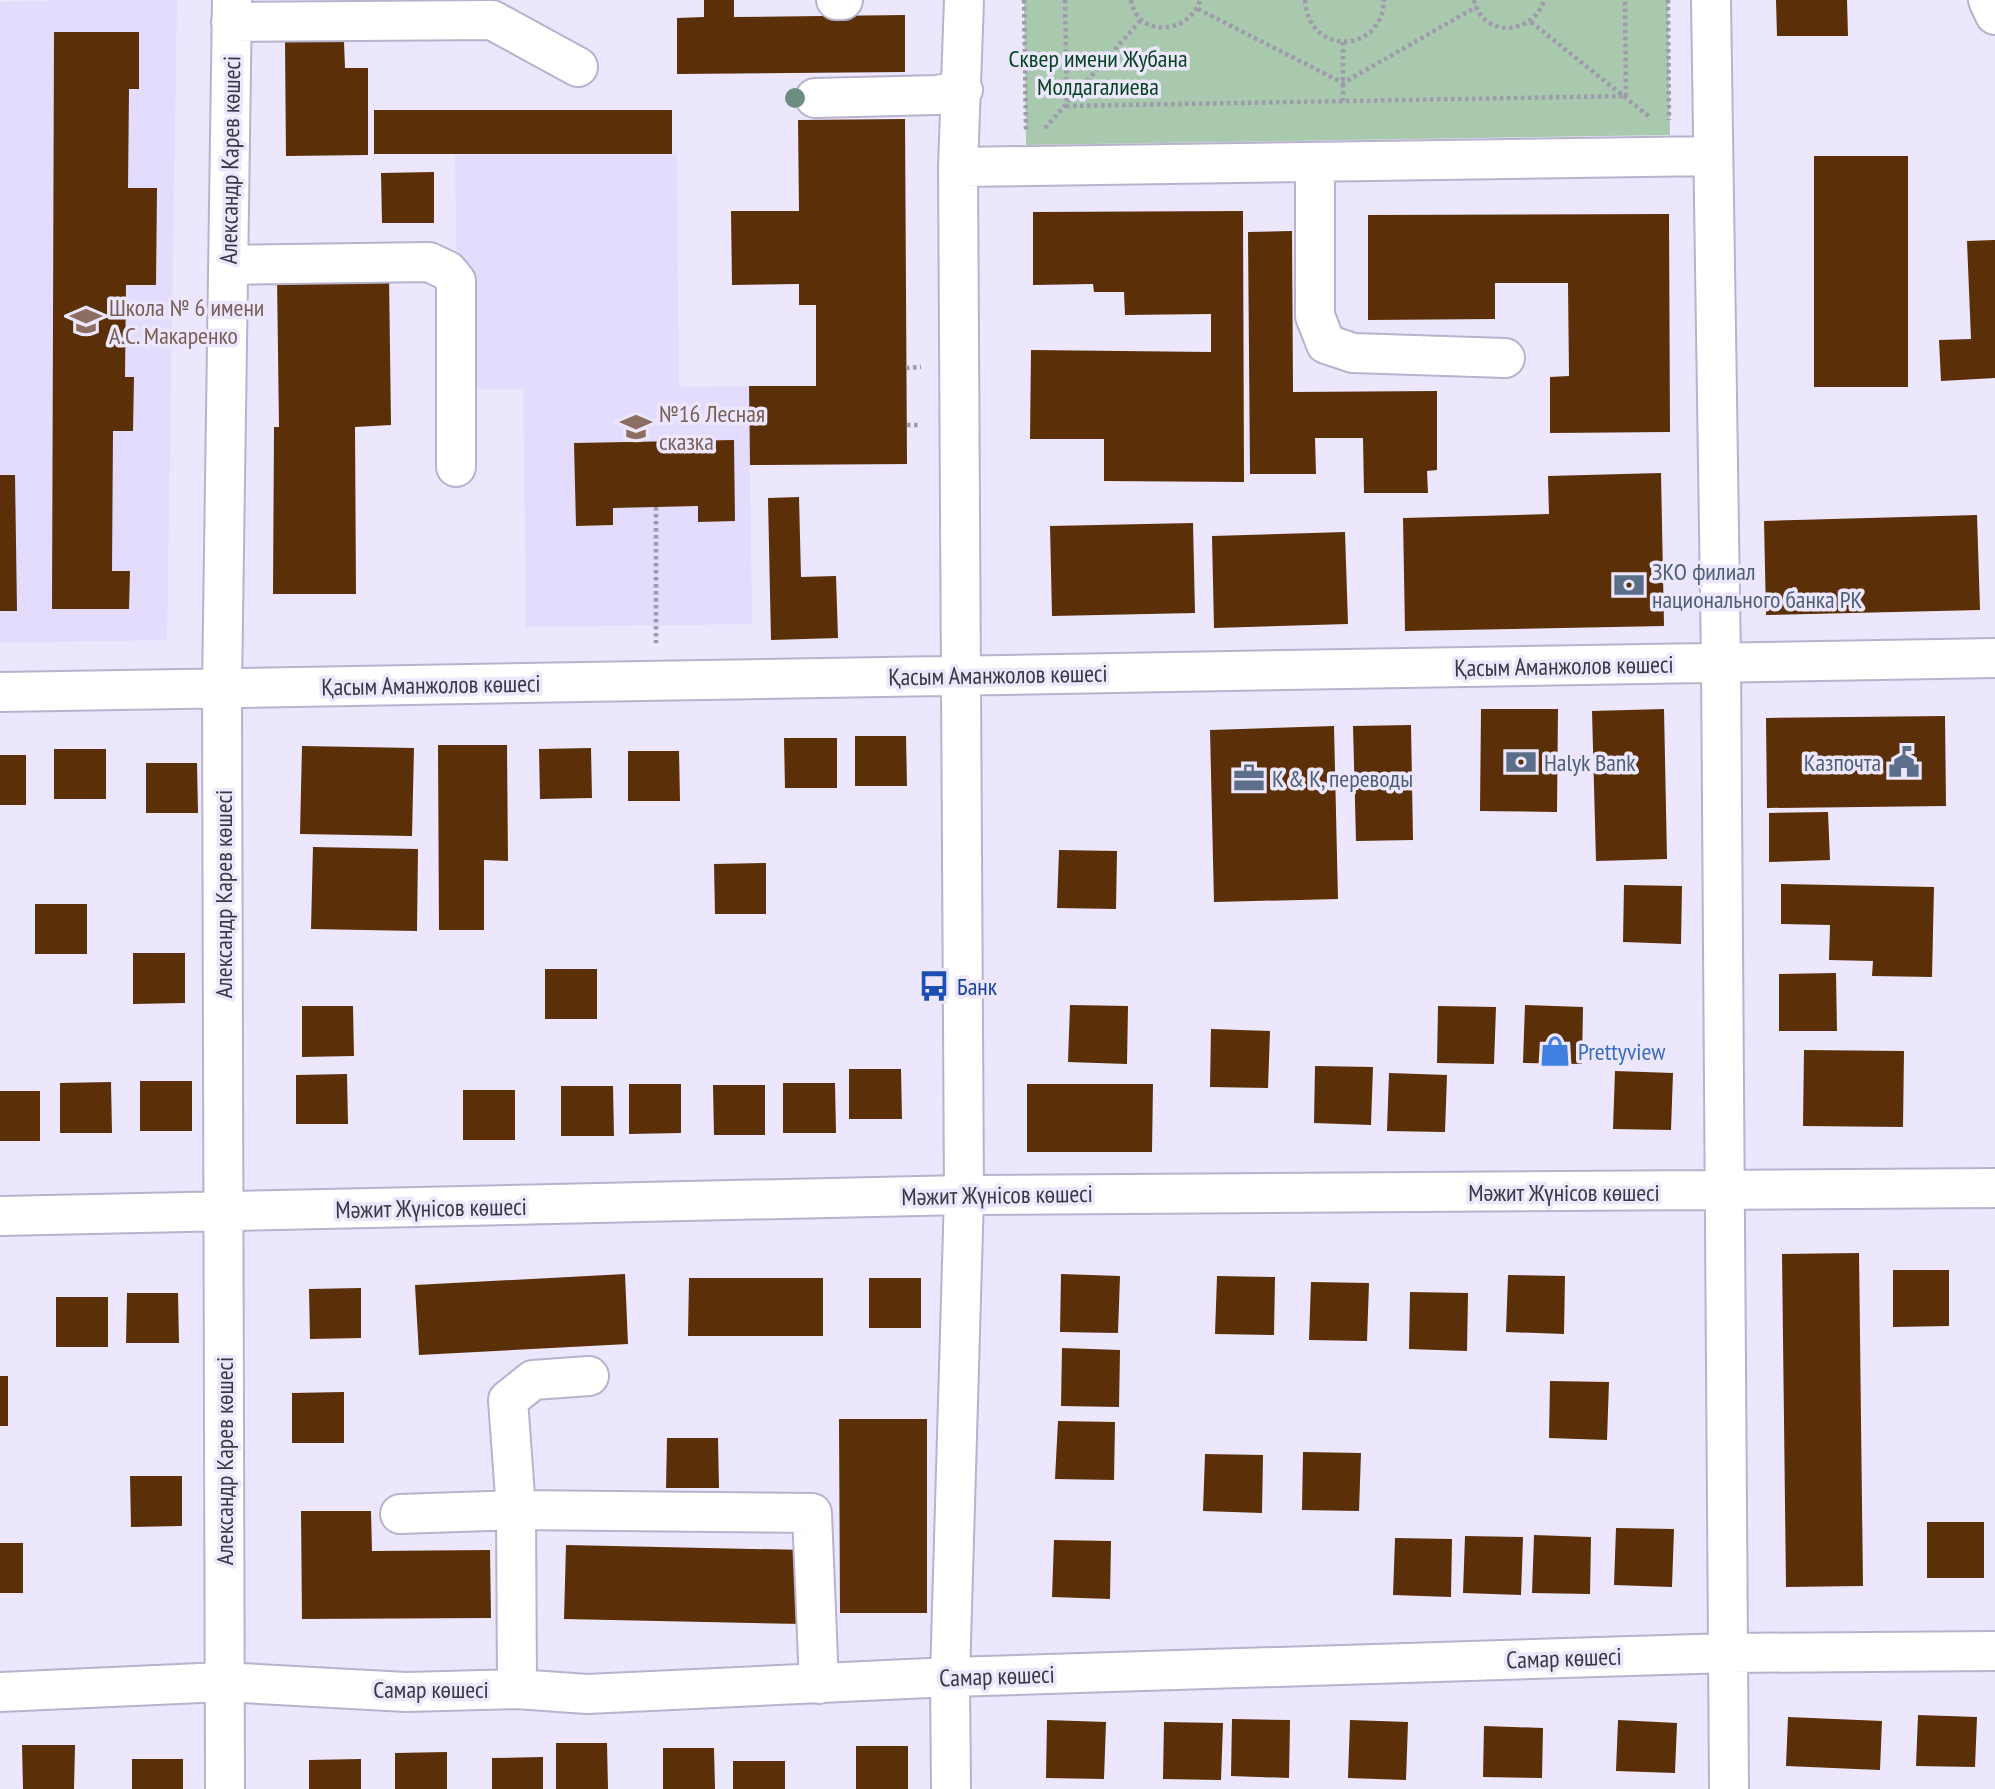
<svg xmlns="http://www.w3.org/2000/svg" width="1995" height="1789" viewBox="0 0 1995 1789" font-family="'PT Sans Narrow',sans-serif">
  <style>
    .built { fill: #e3dcfd }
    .green { fill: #a9c9af }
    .building { fill: #5b2f08 }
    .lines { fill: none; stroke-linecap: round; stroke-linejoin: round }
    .minor-casing { stroke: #b8b2cc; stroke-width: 42 }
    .path { stroke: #9f9aac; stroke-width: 4.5; stroke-dasharray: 3.5 3.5; stroke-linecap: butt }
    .minor { stroke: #fff; stroke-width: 38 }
    .tree { fill: #6d8d82 }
    .labels { text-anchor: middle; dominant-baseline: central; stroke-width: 7; stroke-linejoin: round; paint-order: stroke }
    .park-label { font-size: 24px; fill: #05441e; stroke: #ece7fd }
    .street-label { font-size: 24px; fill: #3b3843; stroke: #ece7fd }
    .education-label { font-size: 24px; fill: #785e54; stroke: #ece7fd; text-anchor: start }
    .service-label { font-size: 24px; fill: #4e5e75; stroke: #ece7fd; text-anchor: start }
    .transit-label { font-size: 24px; fill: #164399; stroke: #ece7fd; text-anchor: start }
    .shop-label { font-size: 24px; fill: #366cbe; stroke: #ece7fd; text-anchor: start }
  </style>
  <rect width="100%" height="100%" fill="#ece7fd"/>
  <!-- built -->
  <path class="built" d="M69,0h108l-10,640 -167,3v-641z
    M455,155h222l2,232 70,-1 3,238 -226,3 -3,-238h-65z"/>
  <!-- green -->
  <path class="green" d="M1024,0h644l2,135 -644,10z"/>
  <!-- building -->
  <path class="building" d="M704,0h30v17l171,-2v57l-228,2v-56l27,-1z
    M1776,0h71l1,36h-71z
    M54,32h85v57h-10l-1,99h29l-1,97h-30l-1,92h9l-1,54h-20l-1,140h18l-1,38h-77z
    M285,42h59l1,26h23v87l-82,1z
    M374,110h298v44h-298z
    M905,119l2,345 -157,1 -1,-79h67v-81h-17v-21l-67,1 -1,-74h68l-1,-91z
    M1814,156h94v231h-94z
    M434,172v51h-52l-1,-50z
    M1243,211l1,271 -140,-1v-42h-74l1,-89 180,2v-38l-86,1 -1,-23h-30l-1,-8 -60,1v-73z
    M1669,214l1,218 -120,1v-56l19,-1 -1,-93h-73v36l-127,1v-105z
    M1292,231l1,161 144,-1v79l-10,1 1,22h-64l-1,-55h-48l1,36h-66l-2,-242z
    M1995,240v138l-54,3 -2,-41 32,-1 -4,-98z
    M389,275l2,150 -36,2 1,167h-83l1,-167h5l-2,-150z
    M734,440l1,81 -37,1v-16l-85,2v17l-37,1 -2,-83z
    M1661,473l3,153 -259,5 -2,-113 146,-4 -1,-38z
    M0,475h15l2,136h-17z
    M799,497l2,80 35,-1 2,62 -67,2 -3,-142z
    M1977,515l3,95 -214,5 -2,-94z
    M1193,523l2,90 -143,3 -2,-90z
    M1345,532l3,92 -134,4 -2,-92z
    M1481,709h77l-1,103 -77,-1z
    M1664,709l3,150 -71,2 -4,-150z
    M1945,716l1,90 -179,2 -1,-90z
    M1411,725l2,115 -57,1 -3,-115z
    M1334,726l4,173 -124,3 -4,-172z
    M855,736h51l1,50h-52z
    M784,738h53v50h-52z
    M438,745h69l1,116 -24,-1v70h-45z
    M302,746l112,2 -2,88 -112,-2z
    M591,748l1,50 -52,1 -1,-50z
    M54,749h52v50h-52z
    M628,751h51l1,50h-52z
    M0,755h26v50h-26z
    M146,763h51l1,50h-52z
    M1828,812l2,48 -61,2v-49z
    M313,847l105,2 -1,82 -106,-2z
    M1059,850l58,1 -1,58 -59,-1z
    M766,863v51h-51l-1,-50z
    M1781,884l153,3 -2,90 -60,-1 1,-15 -44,-1 1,-35 -49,-1z
    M1624,885l58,1 -1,58 -58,-2z
    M35,904h52v50h-52z
    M133,953h52v50l-52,1z
    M545,969h52v50h-52z
    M1836,973l1,58h-58v-57z
    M1070,1005l58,1 -1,58 -59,-2z
    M1525,1005l58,2 -1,57 -59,-1z
    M302,1006h51l1,50 -52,1z
    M1438,1006l58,1 -2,57 -57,-1z
    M1211,1029l59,2 -2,57 -58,-1z
    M1804,1050l100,1 -1,76 -100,-1z
    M1315,1066l58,1 -2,58 -57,-2z
    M849,1069h52l1,50h-53z
    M1615,1071l58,2 -2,57 -58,-1z
    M1389,1073l58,2 -2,57 -58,-1z
    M347,1074l1,50h-52v-49z
    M140,1081h52v50h-52z
    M111,1082l1,51h-52v-50z
    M783,1083h52l1,50h-53z
    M629,1084h52v49l-52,1z
    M1027,1084h126l-1,68h-125z
    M713,1085h52v50h-51z
    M561,1086h52l1,50h-53z
    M463,1090h52v50h-52z
    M0,1091h40v50h-40z
    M1859,1253l4,333 -77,1 -4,-333z
    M1893,1270h56v56l-56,1z
    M625,1274l3,70 -209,11 -4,-70z
    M1061,1274l59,2 -2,57 -58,-1z
    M1508,1275l57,1 -1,58 -58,-2z
    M1217,1276l58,1 -1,58 -59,-1z
    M689,1278h134v58h-135z
    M869,1278h52v50h-52z
    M1311,1282l58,1 -2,58 -58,-1z
    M361,1288v50l-51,1 -1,-50z
    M1410,1292l58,1 -1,58 -58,-2z
    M127,1293h51l1,50h-53z
    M56,1297h52v50h-52z
    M1062,1348l58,2 -1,57 -58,-1z
    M0,1376h8v50h-8z
    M1550,1381l59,1 -2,58 -58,-2z
    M344,1392v51h-52v-50z
    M839,1419h88v194h-87z
    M1058,1421l57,1 -1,58 -59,-1z
    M667,1438h51l1,50h-53z
    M1303,1452l58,1 -2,58 -57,-1z
    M1205,1454l58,1 -1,58 -59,-2z
    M130,1476h52v50l-51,1z
    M301,1511h70l1,40 118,-1 1,68 -189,1z
    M1927,1522h57v56h-57z
    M1616,1528l58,1 -2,58 -58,-2z
    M1534,1535l57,2 -1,57 -58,-1z
    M1465,1536l58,1 -2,58 -58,-2z
    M1395,1538l57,1 -1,58 -58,-2z
    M1054,1540l57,1 -1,58 -58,-2z
    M0,1543h23v50h-23z
    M566,1545l239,5 -2,74 -239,-5z
    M1918,1715l59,2 -2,50 -59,-1z
    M1788,1717l94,4 -2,49 -94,-4z
    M1232,1719l58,1 -1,58 -58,-2z
    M1047,1720l59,2 -2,57 -58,-1z
    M1350,1720l58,2 -2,58 -58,-2z
    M1618,1720l59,3 -2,50 -59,-2z
    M1164,1722l59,1 -2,57 -58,-1z
    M1484,1726l59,2 -1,50 -59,-1z
    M556,1743h51l1,46h-52z
    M22,1745h53l-1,44h-51z
    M856,1746h52v43h-52z
    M663,1748h51l1,41h-52z
    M447,1752v37h-52v-36z
    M543,1757v32h-51v-31z
    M132,1759h51v30h-51z
    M361,1759v30h-52v-29z
    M733,1761h52v28h-52z"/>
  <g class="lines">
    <defs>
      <path id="minor" d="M836,0h7
        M1711,0l10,663 8,1126
        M1988,0l7,15
        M231,22l261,-2 86,47
        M815,98l122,-3 26,-5
        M1315,163v153l11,28 27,9 152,5
        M958,167l754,-11
        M228,265l201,-3 19,9 8,10v186
        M0,692l1995,-34
        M0,1216l964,-21 1031,-7
        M400,1514l116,-4 296,3 7,171
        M517,1689l-1,-179 -8,-110 25,-20 56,-4
        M0,1692l223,-10 183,10 111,-3 70,5 363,-17 779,-24 266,-2
        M225,1789l-3,-1101 10,-688
        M951,1789l-1,-112 14,-482 -6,-1028 6,-167"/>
    </defs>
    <!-- minor casing -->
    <use href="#minor" class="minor-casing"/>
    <!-- path -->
    <path class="path" d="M1024,0l2,130
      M1065,0l2,106 559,-10 -1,-96
      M1131,0c6,39 59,34 69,0
      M1305,0c3,56 77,55 79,0
      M1474,0c8,39 60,35 70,0
      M1668,0l1,120
      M1198,9l145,74 133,-76
      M1531,22l120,96
      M1343,42v59
      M1045,128l96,-108
      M906,368l15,-1
      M907,425h14
      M656,507v136"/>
    <!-- minor -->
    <use href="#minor" class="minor"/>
  </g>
  <!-- trees -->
  <circle class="tree" cx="795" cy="98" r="10"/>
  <!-- icons -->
  <defs>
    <symbol id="school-bare" viewBox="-9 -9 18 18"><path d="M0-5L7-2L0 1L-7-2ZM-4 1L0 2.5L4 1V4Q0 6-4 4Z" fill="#8d6e63" stroke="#ece7fd" stroke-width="2.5" paint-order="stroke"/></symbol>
    <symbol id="bank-bare" viewBox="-9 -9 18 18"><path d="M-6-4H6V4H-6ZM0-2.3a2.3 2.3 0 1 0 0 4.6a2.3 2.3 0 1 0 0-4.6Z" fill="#5c6f8a" stroke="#ece7fd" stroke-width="2.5" paint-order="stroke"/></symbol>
    <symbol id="civic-bare" viewBox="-9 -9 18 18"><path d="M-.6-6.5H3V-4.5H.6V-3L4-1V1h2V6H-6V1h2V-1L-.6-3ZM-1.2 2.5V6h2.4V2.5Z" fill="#5c6f8a" stroke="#ece7fd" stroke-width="2.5" paint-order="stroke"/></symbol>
    <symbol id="office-bare" viewBox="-9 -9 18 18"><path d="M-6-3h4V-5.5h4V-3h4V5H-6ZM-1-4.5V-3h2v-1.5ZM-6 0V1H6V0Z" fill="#5c6f8a" stroke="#ece7fd" stroke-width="2.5" paint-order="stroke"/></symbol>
    <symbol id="bus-bare" viewBox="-9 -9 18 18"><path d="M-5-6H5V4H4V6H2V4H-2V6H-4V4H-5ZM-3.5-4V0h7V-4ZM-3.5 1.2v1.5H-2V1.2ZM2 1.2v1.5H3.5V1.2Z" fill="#1a4fb4" stroke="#ece7fd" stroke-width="2.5" paint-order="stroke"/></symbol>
    <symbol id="shop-bare" viewBox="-9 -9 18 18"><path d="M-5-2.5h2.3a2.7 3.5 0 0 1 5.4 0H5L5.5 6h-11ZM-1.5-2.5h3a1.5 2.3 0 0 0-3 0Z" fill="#3f7fe0" stroke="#ece7fd" stroke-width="2.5" paint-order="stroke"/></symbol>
  </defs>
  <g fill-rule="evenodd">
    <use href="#school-bare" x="64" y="299" width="44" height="44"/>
    <use href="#school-bare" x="614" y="405" width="44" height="44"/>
    <use href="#bank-bare" x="1607" y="563" width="44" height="44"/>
    <use href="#bank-bare" x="1499" y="740" width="44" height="44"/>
    <use href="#civic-bare" x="1882" y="740" width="44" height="44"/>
    <use href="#office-bare" x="1227" y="756" width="44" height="44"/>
    <use href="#bus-bare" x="912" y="964" width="44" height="44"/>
    <use href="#shop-bare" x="1533" y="1029" width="44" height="44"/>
  </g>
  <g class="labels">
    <!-- park labels -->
    <g class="park-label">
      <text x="1098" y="58">Сквер имени Жубана<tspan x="1098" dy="28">Молдагалиева</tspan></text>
    </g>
    <!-- street labels -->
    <g class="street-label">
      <text transform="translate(230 160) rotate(-89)">Александр Карев көшесі</text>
      <text transform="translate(1564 666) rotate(-1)">Қасым Аманжолов көшесі</text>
      <text transform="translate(998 675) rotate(-1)">Қасым Аманжолов көшесі</text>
      <text transform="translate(431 685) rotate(-1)">Қасым Аманжолов көшесі</text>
      <text transform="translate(223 894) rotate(-90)">Александр Карев көшесі</text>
      <text x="1564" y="1192">Мәжит Жүнісов көшесі</text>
      <text transform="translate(997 1195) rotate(-1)">Мәжит Жүнісов көшесі</text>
      <text transform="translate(431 1208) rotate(-1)">Мәжит Жүнісов көшесі</text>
      <text transform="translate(224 1461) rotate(-90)">Александр Карев көшесі</text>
      <text transform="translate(1564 1658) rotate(-2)">Самар көшесі</text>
      <text transform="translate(997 1676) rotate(-2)">Самар көшесі</text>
      <text x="431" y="1689">Самар көшесі</text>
    </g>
    <!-- education labels -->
    <g class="education-label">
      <text x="109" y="307">Школа № 6 имени<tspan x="109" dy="28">А.С. Макаренко</tspan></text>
      <text x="659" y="413">№16 Лесная<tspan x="659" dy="28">сказка</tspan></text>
    </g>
    <!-- service labels -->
    <g class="service-label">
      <text x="1652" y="571">ЗКО филиал<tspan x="1652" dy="28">национального банка РК</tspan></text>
      <text x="1544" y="762">Halyk Bank</text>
      <text x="1881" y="762" text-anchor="end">Казпочта</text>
      <text x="1272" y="778">K &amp; K, переводы</text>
    </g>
    <!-- transit labels -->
    <g class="transit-label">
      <text x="957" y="986">Банк</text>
    </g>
    <!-- shop labels -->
    <g class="shop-label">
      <text x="1578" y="1051">Prettyview</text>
    </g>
  </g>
</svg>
